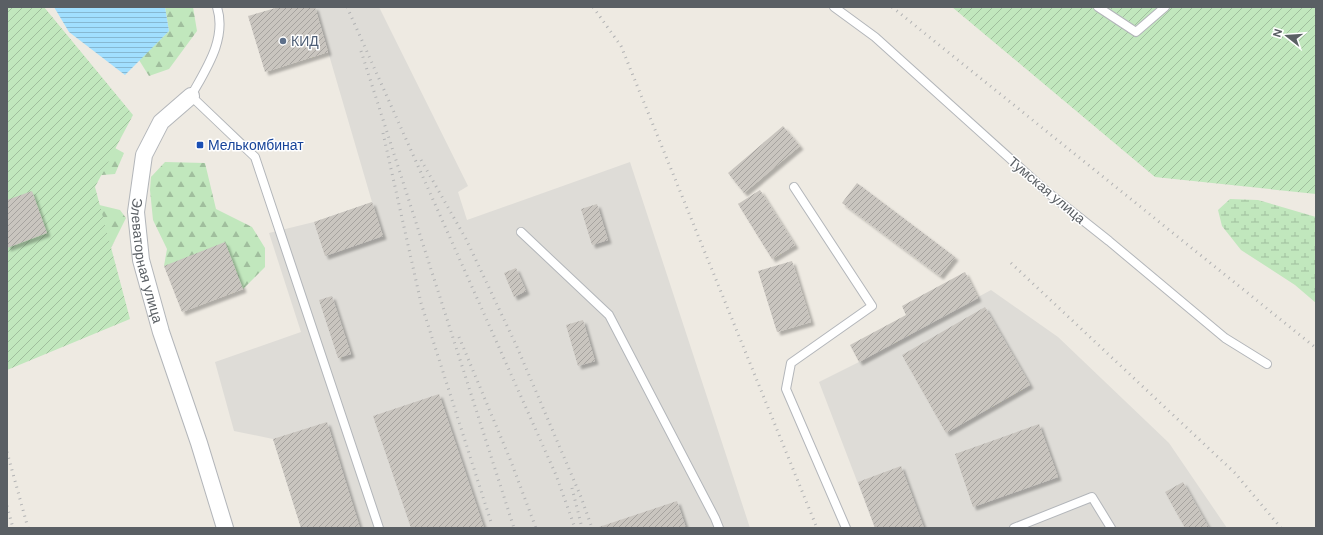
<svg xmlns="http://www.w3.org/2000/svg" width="1323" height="535" viewBox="0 0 1323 535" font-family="'DM Sans',sans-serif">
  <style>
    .industrial { fill: #dedcd7 }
    .forest { fill: url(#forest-firs) }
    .wetland { fill: url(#wetland-marsh) }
    .garden { fill: url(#garden-furrows) }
    .water { fill: url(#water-rules) }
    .building { fill: url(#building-hatch); filter: url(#shadow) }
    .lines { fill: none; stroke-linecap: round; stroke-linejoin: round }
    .service-casing { stroke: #b3b6ba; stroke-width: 10 }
    .minor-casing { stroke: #b3b6ba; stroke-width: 18 }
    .service { stroke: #fff; stroke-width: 8 }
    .minor { stroke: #fff; stroke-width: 16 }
    .rail { stroke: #b2b3b4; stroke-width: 3; stroke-dasharray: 1 5; stroke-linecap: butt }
    .service-dot { fill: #5c6f8a; stroke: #fff; stroke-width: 1.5 }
    .transit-dot { fill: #1a4fb4; stroke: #fff; stroke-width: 1.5 }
    .labels { text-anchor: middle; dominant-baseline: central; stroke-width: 3; stroke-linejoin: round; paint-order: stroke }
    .service-label { font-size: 14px; fill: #4e5e75; stroke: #fff; text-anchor: start }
    .transit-label { font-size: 14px; fill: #164399; stroke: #fff; text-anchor: start }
    .street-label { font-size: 14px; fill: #5a5f64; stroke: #fff }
  </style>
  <defs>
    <pattern id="forest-firs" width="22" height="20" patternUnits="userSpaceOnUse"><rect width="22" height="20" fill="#c1e7bd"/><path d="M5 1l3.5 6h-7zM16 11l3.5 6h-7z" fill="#a0be9d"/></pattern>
    <pattern id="wetland-marsh" width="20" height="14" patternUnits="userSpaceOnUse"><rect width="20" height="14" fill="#c1e7bd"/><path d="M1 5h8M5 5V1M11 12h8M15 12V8" fill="none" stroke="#a0be9d"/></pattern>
    <pattern id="garden-furrows" width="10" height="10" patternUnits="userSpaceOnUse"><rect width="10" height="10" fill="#c1e7bd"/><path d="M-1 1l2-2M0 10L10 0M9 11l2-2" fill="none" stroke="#a0be9d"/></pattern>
    <pattern id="water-rules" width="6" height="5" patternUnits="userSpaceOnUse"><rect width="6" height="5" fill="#a1dfff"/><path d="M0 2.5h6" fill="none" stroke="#86b8d2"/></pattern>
    <pattern id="building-hatch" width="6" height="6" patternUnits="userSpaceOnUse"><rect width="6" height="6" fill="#c9c5bf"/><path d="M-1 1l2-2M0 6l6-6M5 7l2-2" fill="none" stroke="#a6a39f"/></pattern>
    <filter id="shadow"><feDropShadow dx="3.5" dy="3.5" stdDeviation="1" flood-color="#0004"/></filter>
  </defs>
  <rect width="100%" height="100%" fill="#eeeae2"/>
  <!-- industrial -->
  <path class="industrial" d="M315,7h64l89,179 -10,6 9,28 163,-58 120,366h-449l-28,-89 -39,-8 -19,-69 86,-30 -32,-99 45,-11 58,-20z
    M991,290l67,47 111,106 58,85h-352l-56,-146 40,-20z"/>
  <!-- forest -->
  <path class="forest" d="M165,7h28l4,24 -28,38 -20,7 -10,-16 30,-29z
    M115,148l9,5 -9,21 -25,2 1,27 29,7 6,8 -16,32 -56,-57z
    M165,162l40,1 11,46 36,18 13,21v19l-22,22 -79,-23 3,-17 -14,-29 -3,-30 1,-13z"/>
  <!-- wetland -->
  <path class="wetland" d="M1230,199l28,1 58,17v86l-21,-18 -54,-35 -19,-24 -4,-16z"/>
  <!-- garden -->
  <path class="garden" d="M7,7h37l89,108 -38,72 35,132 -123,51z
    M952,7h364v187l-161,-17z"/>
  <!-- water -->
  <path class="water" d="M54,7h111l4,24 -44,44 -56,-43z"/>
  <!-- building -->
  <path class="building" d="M279,7h36l13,45 -63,20 -17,-56z
    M783,126l17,20 -56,47 -16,-20z
    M857,183l98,74 -15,19 -98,-73z
    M760,190l35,55 -23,14 -34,-55z
    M32,191l15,42 -40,15v-48z
    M372,202l11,34 -58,20 -11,-34z
    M597,204l11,36 -16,5 -11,-36z
    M225,242l18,47 -61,23 -18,-46z
    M792,261l19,61 -34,10 -19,-61z
    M516,268l10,23 -12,6 -10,-24z
    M965,272l13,26 -119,64 -9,-17 56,-30 -4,-9z
    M332,296l19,58 -13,4 -19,-58z
    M985,307l45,78 -84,48 -44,-78z
    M583,320l12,41 -17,5 -12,-41z
    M439,394l45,134h-73l-38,-112z
    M327,422l33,106h-59l-28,-89z
    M1039,424l19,53 -85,30 -18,-53z
    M901,466l23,62h-49l-17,-46z
    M1183,482l26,46h-24l-20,-36z
    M677,501l9,27h-90z"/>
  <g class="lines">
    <defs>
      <path id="service" d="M217,7c10,32 -11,62 -26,89l64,61 124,371
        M834,7l41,30 171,154 63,50 116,97 42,26
        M1098,7l38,25 29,-25
        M794,187l78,119 -81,57 -5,26 60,139
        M521,232l88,83 106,203 4,10
        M1014,528l78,-31 19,31"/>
      <g id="minor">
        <path id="s1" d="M191,96l-30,26 -17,33 -8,57 5,48 20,72 38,111 26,85"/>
      </g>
    </defs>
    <!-- service casing -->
    <use href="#service" class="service-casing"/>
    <!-- minor casing -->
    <use href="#minor" class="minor-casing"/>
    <!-- service -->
    <use href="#service" class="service"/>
    <!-- minor -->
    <use href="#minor" class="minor"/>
    <!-- rail -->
    <path class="rail" d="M347,7l209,468 19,53
      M593,7l28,39 196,482
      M892,7l424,341
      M361,51l153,477
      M383,133l38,170 70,219
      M421,160l45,79 51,108 64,150 11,31
      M1011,263l224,210 46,55
      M459,337l51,122 26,69
      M7,452l21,76
      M572,488l10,40
      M7,506l6,22"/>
  </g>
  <!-- markers -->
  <circle class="service-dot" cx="283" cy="41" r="4"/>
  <rect class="transit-dot" x="196" y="141" width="8" height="8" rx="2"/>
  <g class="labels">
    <!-- service labels -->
    <g class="service-label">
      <text x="291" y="41">КИД</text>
    </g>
    <!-- transit labels -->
    <g class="transit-label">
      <text x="208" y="145">Мелькомбинат</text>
    </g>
    <!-- street labels -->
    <g class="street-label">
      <text transform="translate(1047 190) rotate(40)">Тумская улица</text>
      <text stroke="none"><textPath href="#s1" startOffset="184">Элеваторная улица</textPath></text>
    </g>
  </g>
  <!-- border -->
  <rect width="1323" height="535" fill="none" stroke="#5a5f64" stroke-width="16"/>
  <!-- north arrow -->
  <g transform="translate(1287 36) rotate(287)" stroke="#ffffff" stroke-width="3" paint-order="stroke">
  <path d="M0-3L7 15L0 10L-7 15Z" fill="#5a5f64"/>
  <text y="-6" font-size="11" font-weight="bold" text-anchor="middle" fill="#5a5f64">N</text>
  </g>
</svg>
